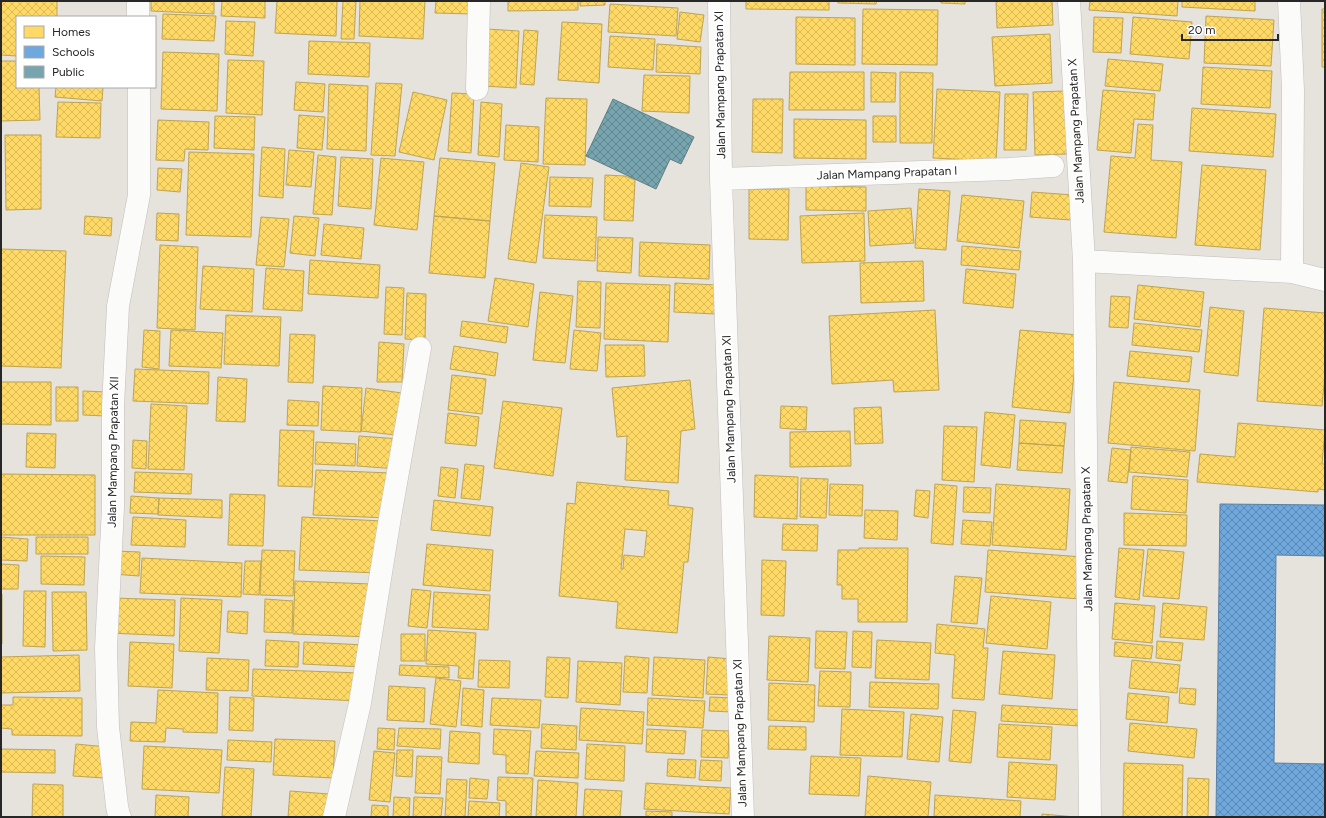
<svg xmlns="http://www.w3.org/2000/svg" width="1326" height="818" viewBox="0 0 1326 818" font-family="Figtree,sans-serif">
  <style>
    .homes { fill: url(#homes-cross-hatch); stroke: #bea453; fill-rule: evenodd }
    .schools { fill: url(#schools-cross-hatch); stroke: #5981a6 }
    .public { fill: url(#public-cross-hatch); stroke: #5e7f86 }
    .lines { fill: none; stroke-linecap: round; stroke-linejoin: round }
    .minor-casing { stroke: #c0bebe; stroke-width: 23 }
    .minor { stroke: #fbfbfa; stroke-width: 22 }
    .labels { text-anchor: middle; dominant-baseline: central; stroke-width: 4; stroke-linejoin: round; paint-order: stroke }
    .street-label { font-size: 12px; fill: #272727; stroke: #fff }
  </style>
  <defs>
    <pattern id="homes-cross-hatch" width="8" height="8" patternUnits="userSpaceOnUse"><rect width="8" height="8" fill="#ffd966"/><path d="M0 0l8 8M0 8l8-8" fill="none" stroke="#dbba58"/></pattern>
    <pattern id="schools-cross-hatch" width="8" height="8" patternUnits="userSpaceOnUse"><rect width="8" height="8" fill="#6fa8dc"/><path d="M0 0l8 8M0 8l8-8" fill="none" stroke="#5b89b2"/></pattern>
    <pattern id="public-cross-hatch" width="8" height="8" patternUnits="userSpaceOnUse"><rect width="8" height="8" fill="#76a5af"/><path d="M0 0l8 8M0 8l8-8" fill="none" stroke="#61868e"/></pattern>
  </defs>
  <rect width="100%" height="100%" fill="#e6e2dc"/>
  <!-- homes -->
  <path class="homes" d="M1,1h56v16h-40v39l-16,-1z
    M151,1h63v13l-63,-3z
    M222,1h43v17l-44,-2z
    M277,1h60l-1,35 -61,-3z
    M343,1h13l-2,38h-13z
    M360,1h65l-2,38 -64,-3z
    M436,1h37l-1,13 -37,-1z
    M508,1h70v9l-70,1z
    M580,1h25v4l-25,1z
    M746,1h83v9l-83,-1z
    M838,1h39l-1,3 -38,-1z
    M941,1h24v3l-24,-1z
    M996,1h56l1,24 -56,3z
    M1090,1h88l-1,15 -88,-6z
    M1182,1h73v10l-73,-4z
    M610,4l68,4 -2,28 -68,-4z
    M863,9l75,1 -1,55 -75,-1z
    M1322,9h3v58h-3z
    M680,12l24,3 -4,27 -23,-3z
    M163,14l53,2 -2,25 -52,-2z
    M1206,16l68,4 -3,46 -67,-3z
    M796,17l59,1v47l-59,-1z
    M1094,17l29,1 -2,35 -28,-1z
    M1133,17l59,5 -3,37 -59,-5z
    M226,21l29,1 -2,34 -28,-2z
    M562,22l40,2 -3,59 -41,-3z
    M487,29l32,2 -3,57 -32,-2z
    M524,30l14,1 -4,54 -14,-1z
    M1050,34l2,49 -57,3 -3,-49z
    M610,36l45,3 -2,31 -45,-3z
    M309,41l61,2 -1,34 -61,-3z
    M657,44l44,3 -1,27 -44,-2z
    M163,52l56,2 -2,57 -56,-2z
    M1108,59l55,5 -3,27 -55,-5z
    M228,60l36,1 -2,54 -36,-2z
    M1,61h16v26h22l1,33 -39,1z
    M1203,67l69,4 -2,37 -69,-4z
    M790,72h74v38h-75z
    M871,72l25,1 -1,29h-24z
    M900,72l33,1 -1,70h-32z
    M644,75l46,1 -1,37 -47,-2z
    M296,82l29,2 -2,28 -29,-2z
    M376,83l26,1 -7,72 -24,-1z
    M329,84l39,2 -2,65 -39,-2z
    M56,87h47l-1,14 -47,-4z
    M937,89l63,3 -4,69 -63,-3z
    M1103,90l52,4 -2,26 -19,-1 -3,34 -34,-3z
    M1065,91l2,63 -32,1 -2,-63z
    M413,92l34,8 -13,60 -35,-8z
    M452,93l22,1 -3,59 -23,-2z
    M1005,94h23l-2,56h-22z
    M546,98l41,1 -2,66 -42,-1z
    M753,99h30l-1,54 -30,-1z
    M58,102l43,1 -1,35 -44,-1z
    M481,102l21,2 -3,53 -21,-2z
    M1192,108l84,6 -3,43 -84,-6z
    M299,115l26,2 -3,33 -25,-2z
    M215,116l40,1 -1,33 -40,-2z
    M873,116h23v26h-23z
    M794,119l72,1v39l-72,-1z
    M158,120l51,2 -1,28 -23,-1 -1,12 -28,-1z
    M1138,124l15,1 -2,35 31,2 -6,76 -72,-6 7,-76 24,2z
    M506,125l33,2 -1,35 -34,-2z
    M5,135h36v74l-35,1z
    M262,147l23,2 -2,49 -24,-2z
    M289,150l25,2 -3,35 -25,-2z
    M189,152l65,2 -3,83 -65,-2z
    M318,155l18,2 -4,58 -19,-1z
    M341,157l32,2 -2,50 -33,-3z
    M381,158l43,4 -7,68 -43,-5z
    M440,158l55,5 -5,58 -56,-5z
    M521,163l28,4 -13,96 -28,-4z
    M1202,165l64,5 -6,80 -65,-5z
    M158,168l24,1 -2,23 -23,-2z
    M605,175l20,1 10,4 -2,41 -29,-1z
    M550,177l43,1 -2,29 -42,-1z
    M806,186l60,1v24l-60,-1z
    M749,189h40l-1,51 -39,-1z
    M919,189l31,2 -4,59 -31,-2z
    M1032,192l41,3 -2,25 -41,-3z
    M962,195l62,6 -5,47 -62,-7z
    M911,208l3,35 -44,3 -2,-35z
    M157,213l22,1 -1,27 -22,-1z
    M864,213l1,48 -63,2 -2,-47z
    M545,215l52,2 -2,44 -52,-3z
    M85,216l27,2 -1,18 -27,-2z
    M294,216l25,2 -4,38 -25,-3z
    M434,216l56,5 -5,57 -56,-5z
    M261,217l28,2 -5,48 -28,-2z
    M324,224l40,4 -3,31 -40,-4z
    M598,237l35,1 -2,35 -34,-2z
    M640,242l70,3 -1,34 -70,-3z
    M160,245l38,2 -3,83 -38,-2z
    M962,246l59,5 -2,19 -58,-5z
    M1,249l65,2 -5,117 -60,-2z
    M310,260l70,5 -2,33 -70,-4z
    M923,261l1,40 -63,2 -1,-40z
    M203,266l51,3 -2,43 -52,-3z
    M266,268l38,3 -2,40 -39,-2z
    M966,269l50,5 -3,34 -50,-5z
    M495,278l39,6 -6,43 -40,-6z
    M578,281l23,1 -1,46 -24,-1z
    M606,283l64,2 -2,57 -64,-3z
    M675,283l41,2 -1,29 -41,-2z
    M1138,285l66,7 -4,35 -66,-8z
    M386,287l18,1 -2,47 -18,-1z
    M540,292l33,4 -8,67 -32,-3z
    M407,293l19,1 -1,46 -20,-1z
    M1111,296l19,1 -2,31 -19,-1z
    M1210,307l34,4 -6,65 -34,-4z
    M1264,308l61,5v61l-3,32 -65,-5z
    M935,310l4,80 -45,2 -1,-12 -61,4 -3,-68z
    M226,315l55,2 -2,49 -55,-2z
    M462,321l46,6 -2,16 -46,-7z
    M1134,323l68,7 -3,22 -67,-7z
    M144,330l16,1 -1,38 -17,-2z
    M171,330l52,3 -2,35 -52,-2z
    M574,330l27,3 -4,38 -27,-2z
    M1020,330l58,5 -8,78 -58,-6z
    M290,334l25,1 -2,48 -25,-1z
    M379,342l25,2 -2,38h-25z
    M605,345h39l1,31 -39,1z
    M454,346l44,7 -3,23 -45,-7z
    M1130,351l62,6 -3,25 -62,-6z
    M135,369l74,3 -1,32 -75,-3z
    M452,375l34,4 -4,35 -34,-4z
    M218,377l29,2 -2,43 -29,-1z
    M690,380l5,49 -14,2 -3,52 -53,-3 2,-44 -10,1 -5,-49z
    M1,382h50v43l-50,-1z
    M1114,382l86,8 -5,61 -87,-8z
    M323,386l39,2 -1,44 -40,-2z
    M56,387h22v34h-22z
    M366,388l43,6 -5,42 -43,-5z
    M83,391l24,1 -1,24 -23,-1z
    M288,400l31,2 -1,24 -31,-1z
    M503,401l59,7 -9,68 -59,-8z
    M151,404l36,2 -3,64 -36,-1z
    M781,406l26,1 -1,23 -26,-2z
    M881,407l2,36 -28,1 -1,-36z
    M985,412l30,3 -5,53 -29,-3z
    M448,413l31,4 -3,29 -31,-3z
    M1020,420l46,3 -2,23 -45,-3z
    M1238,423l87,7 -3,34h3v26l-7,-1v3l-121,-10 3,-28 35,3z
    M944,426l33,1 -3,55 -32,-2z
    M280,430l34,1 -2,56 -34,-1z
    M850,431l1,35 -61,1v-35z
    M27,433l29,1 -1,34 -29,-1z
    M359,436l41,3 -2,30 -41,-3z
    M133,440l14,1 -1,28 -14,-1z
    M316,442l40,2 -1,22 -40,-2z
    M1019,443l45,3 -2,27 -45,-3z
    M1131,447l59,5 -3,25 -58,-5z
    M1112,448l19,2 -4,33 -19,-2z
    M465,464l19,2 -4,34 -19,-2z
    M441,467l17,2 -3,29 -17,-2z
    M316,470l75,3 -1,45 -77,-3z
    M135,472l57,2 -1,20 -57,-2z
    M1,474l94,1v60h-94z
    M755,475l43,2 -1,42 -43,-2z
    M1133,476l55,4 -2,33 -55,-4z
    M801,478l27,1 -2,39 -26,-1z
    M577,482l92,9 -1,14 25,3 -5,54h-4l-7,71 -61,-5 2,-26 -59,-6 8,-93 8,1zM625,529l22,2 -3,26 -20,-2 -1,14h-2z
    M830,484l33,1 -1,31 -33,-1z
    M935,484l22,2 -4,59 -22,-2z
    M996,484l74,5 -4,61 -74,-5z
    M964,487l27,1 -1,25 -27,-1z
    M916,490l14,1 -2,27 -14,-2z
    M230,494l35,1 -2,51 -35,-1z
    M131,496l28,2 -1,16 -28,-1z
    M159,498l63,2v18l-64,-3z
    M434,500l59,7 -3,29 -59,-6z
    M865,510l33,1 -1,29 -33,-2z
    M1124,513l63,2 -1,31 -62,-1z
    M133,517l53,3 -1,27 -54,-2z
    M302,517l80,4 -2,52 -81,-3z
    M963,520l29,2 -2,24 -29,-2z
    M783,524l35,1 -1,26 -35,-1z
    M1,537l27,2 -1,22 -26,-1z
    M36,537h52v17h-52z
    M427,544l66,6 -3,41 -67,-6z
    M859,548h49l-1,74h-49v-23h-16v-14h-5l1,-35h21z
    M1119,548l25,2 -5,50 -24,-3z
    M1148,549l36,3 -5,47 -36,-3z
    M262,550l33,1 -2,45 -33,-1z
    M988,550l95,7 -3,42 -95,-7z
    M114,551l26,1 -1,24 -26,-2z
    M41,556l44,1 -1,28 -43,-1z
    M142,558l100,5 -1,34 -101,-4z
    M762,560l24,1 -2,55 -23,-1z
    M245,561h16l-2,34 -16,-1z
    M1,564l18,1 -1,24h-17z
    M955,576l27,2 -5,46 -26,-2z
    M295,581l76,3 -2,53 -76,-3z
    M412,589l19,2 -4,37 -19,-2z
    M24,591h22l-1,56 -22,-1z
    M52,592h34l1,58 -34,1z
    M434,592l56,3 -2,35 -56,-3z
    M1,594h1v50h-1z
    M991,596l60,6 -4,47 -61,-6z
    M112,598l63,2 -1,36 -64,-3z
    M181,598l41,2 -3,53 -40,-2z
    M265,599l28,2 -1,32 -28,-1z
    M1115,603l40,3 -3,37 -40,-4z
    M1163,603l44,4 -3,33 -44,-3z
    M228,611l20,1 -1,22 -20,-2z
    M937,624l48,5 -2,19h5l-4,52 -32,-2 3,-43 -20,-2z
    M428,630l48,3 -3,46 -15,-1 1,-12 -33,-2z
    M816,631l31,1 -2,37 -30,-1z
    M853,631l19,1 -1,36 -19,-1z
    M401,634h24v27h-24z
    M769,636l41,2 -2,44 -41,-2z
    M266,640l33,2 -1,25 -33,-1z
    M877,640l54,3 -2,37 -54,-2z
    M1157,641l26,2 -2,18 -25,-3z
    M130,642l44,2 -2,44 -44,-2z
    M304,642l61,3 -1,22 -61,-3z
    M1115,642l38,4 -2,13 -37,-3z
    M1003,651l52,4 -3,44 -53,-5z
    M79,655l1,36 -79,2v-36z
    M625,656l24,2 -2,35 -24,-1z
    M547,657l23,1 -2,40 -23,-1z
    M654,657l51,3 -2,38 -51,-3z
    M708,657l24,2 -3,36 -23,-1z
    M207,658l42,2 -1,31 -42,-1z
    M479,660l31,1 -1,27 -31,-1z
    M1132,660l48,5 -3,28 -48,-5z
    M578,661l44,2 -2,42 -44,-3z
    M400,665l49,2v11l-50,-3z
    M253,669l107,4 -1,28 -107,-5z
    M820,671l31,1 -1,35 -32,-1z
    M436,678l25,3 -5,46 -26,-3z
    M870,682l69,2 -1,25 -69,-2z
    M769,683l46,2 -1,37 -46,-2z
    M389,686l36,2 -1,34 -37,-2z
    M463,688l21,2 -2,37 -21,-2z
    M1180,688l16,1 -1,16 -16,-2z
    M158,690l60,3 -1,40 -34,-1v-3l-17,-1 -1,14 -35,-1 1,-19 25,1z
    M1128,693l41,4 -2,26 -41,-4z
    M13,697l69,1v38l-70,-1v-6l-11,-1v-23h12z
    M230,697l24,1 -1,33 -24,-1z
    M710,697l24,1 -1,14 -24,-1z
    M492,698l49,2 -2,28 -49,-3z
    M648,698l57,3 -2,27 -56,-3z
    M1002,705l80,5 -1,16 -80,-5z
    M581,708l63,4 -2,32 -63,-4z
    M842,709l62,3 -2,45 -62,-2z
    M953,710l23,2 -5,51 -22,-2z
    M911,714l32,3 -4,45 -32,-3z
    M1130,723l67,6 -3,29 -66,-7z
    M542,724l35,2 -1,24 -35,-2z
    M999,724l53,3 -2,33 -53,-3z
    M769,726l37,1v23l-38,-1z
    M378,728l17,1 -1,21 -17,-1z
    M399,728l42,1 -1,20 -43,-3z
    M494,729l37,2 -3,43 -22,-1v-18l-13,-1z
    M647,729l39,2 -2,23 -38,-2z
    M702,730l27,1 -1,27 -27,-1z
    M450,731l30,2 -1,31 -31,-2z
    M275,739l60,2 -2,37 -60,-3z
    M228,740l44,2 -1,20 -44,-2z
    M76,744l31,3 -3,31 -31,-2z
    M587,744l38,2 -1,35 -39,-2z
    M144,746l78,4 -3,43 -77,-4z
    M1,749l54,1v23l-54,-1z
    M397,750h16l-1,27 -16,-1z
    M374,751l21,2 -5,49 -21,-2z
    M536,751l43,2 -1,25 -44,-2z
    M417,756l25,1 -2,37 -25,-1z
    M811,756l50,2 -2,38 -50,-2z
    M668,759l28,1 -1,18 -28,-2z
    M701,760l21,1 -1,20 -22,-1z
    M1009,762l48,3 -2,35 -48,-3z
    M1124,763l59,2 -1,52h-59z
    M225,767l29,2 -3,48h-29z
    M868,776l63,6 -3,35h-63z
    M498,777l35,1 -2,39h-25v-16l-9,-1z
    M470,778l19,2 -2,19 -18,-1z
    M1188,778l21,1 -1,38h-21z
    M447,779l20,1 -2,37h-20z
    M538,780l40,3 -2,34h-40z
    M646,783l85,5 -2,26 -85,-5z
    M33,784l30,1v32h-31z
    M585,789l37,2 -2,26h-37z
    M290,791l39,3 -1,23h-40z
    M156,795l33,2 -1,20h-33z
    M935,795l86,6 -1,16h-86z
    M394,797l16,1 -1,19h-16z
    M414,797l29,1 -2,19h-28z
    M469,801l31,2 -1,14h-31z
    M372,805l16,1v11h-17z
    M646,811l26,1v5h-26z
    M1042,814l34,3h-34z"/>
  <!-- schools -->
  <path class="schools" d="M1220,504l105,1v51l-49,-1 -2,208 51,1v53h-109z"/>
  <!-- public -->
  <path class="public" d="M613,99l81,38 -13,27 -11,-5 -14,30 -70,-33z"/>
  <g class="lines">
    <defs>
      <path id="minor" d="M138,1v16
        M719,1l2,178 22,638
        M1069,1l15,260 6,556
        M1289,1l4,89 -1,182
        M477,89l2,-88
        M721,179l287,-10 45,-3
        M1084,261l208,11 33,8
        M120,817l-1,-1 -2,-10 -9,-79 -2,-79 7,-141v-101l5,-100 21,-111v-108
        M334,817l26,-114 30,-186 30,-169"/>
    </defs>
    <!-- minor casing -->
    <use href="#minor" class="minor-casing"/>
    <!-- minor -->
    <use href="#minor" class="minor"/>
  </g>
  <g class="labels">
    <!-- street labels -->
    <g class="street-label">
      <text transform="translate(720 85) rotate(-91)">Jalan Mampang Prapatan XI</text>
      <text transform="translate(1076 131) rotate(-93)">Jalan Mampang Prapatan X</text>
      <text transform="translate(887 173) rotate(-2)">Jalan Mampang Prapatan I</text>
      <text transform="translate(729 409) rotate(-92)">Jalan Mampang Prapatan XI</text>
      <text transform="translate(113 452) rotate(-89)">Jalan Mampang Prapatan XII</text>
      <text transform="translate(1087 539) rotate(-91)">Jalan Mampang Prapatan X</text>
      <text transform="translate(740 733) rotate(-92)">Jalan Mampang Prapatan XI</text>
    </g>
  </g>
  <!-- border -->
  <rect width="1326" height="818" fill="none" stroke="#272727" stroke-width="4"/>
  <!-- legend -->
  <rect x="16" y="16" width="140" height="72" fill="#ffffff" stroke="#a9a9a9"/>
  <rect x="24" y="26" width="20" height="12" fill="#ffd966" stroke="#a9a9a9"/>
  <text x="52" y="36" font-size="12" fill="#272727">Homes</text>
  <rect x="24" y="46" width="20" height="12" fill="#6fa8dc" stroke="#a9a9a9"/>
  <text x="52" y="56" font-size="12" fill="#272727">Schools</text>
  <rect x="24" y="66" width="20" height="12" fill="#76a5af" stroke="#a9a9a9"/>
  <text x="52" y="76" font-size="12" fill="#272727">Public</text>
  <!-- scale -->
  <path d="M1182 34v6h96v-6" fill="none" stroke="#272727" stroke-width="2"/>
  <text x="1188" y="34" font-size="12" fill="#272727" stroke="#ffffff" stroke-width="3" paint-order="stroke">20 m</text>
</svg>
